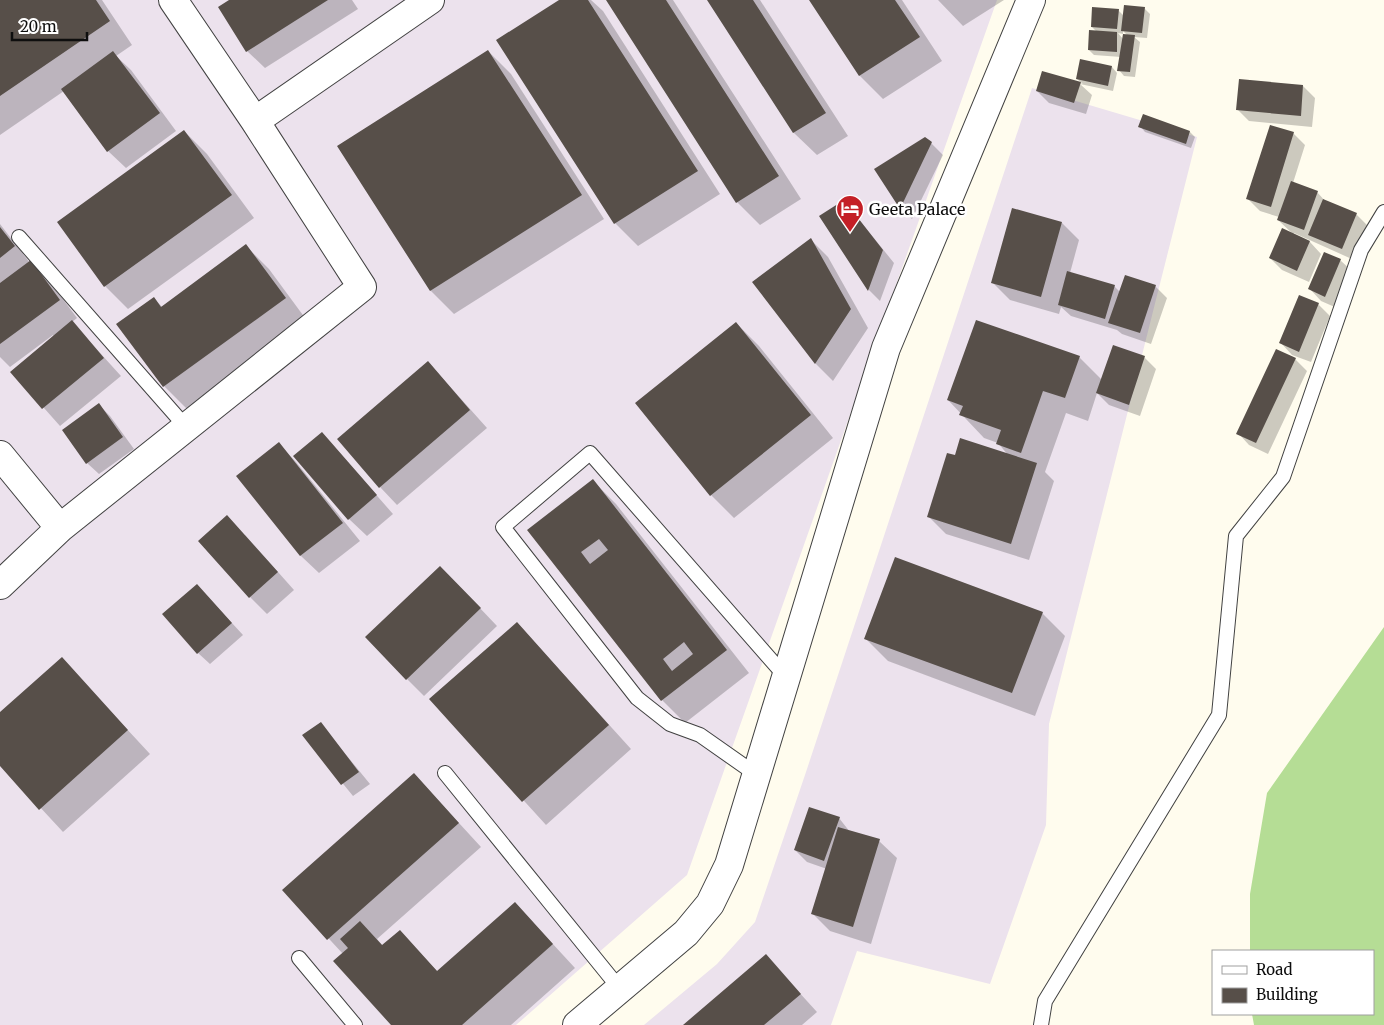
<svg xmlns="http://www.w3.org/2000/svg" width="1384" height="1025" viewBox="0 0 1384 1025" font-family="Merriweather,serif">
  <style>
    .industrial { fill: #ece2ed }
    .forest { fill: #b5dd95 }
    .shadow { fill: #0003; fill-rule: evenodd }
    .building { fill: #574f49; fill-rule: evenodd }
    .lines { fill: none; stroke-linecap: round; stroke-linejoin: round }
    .service-casing { stroke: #414141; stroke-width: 16 }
    .minor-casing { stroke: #414141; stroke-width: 30 }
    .tertiary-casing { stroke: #414141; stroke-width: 30 }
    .service { stroke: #fff; stroke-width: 14 }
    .minor { stroke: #fff; stroke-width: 28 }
    .tertiary { stroke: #fff; stroke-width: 28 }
    .labels { text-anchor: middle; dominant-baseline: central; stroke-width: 5; stroke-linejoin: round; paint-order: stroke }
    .poi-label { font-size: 16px; fill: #0e0e0e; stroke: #fff; text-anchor: start }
  </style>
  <rect width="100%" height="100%" fill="#fffcee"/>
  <!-- industrial -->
  <path class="industrial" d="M0,0h997l-310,875 -171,150h-516z
    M1032,88l165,49 -148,587 -3,101 -56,159 -133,-33 -26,74h-187l73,-61 38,-42 51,-150z"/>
  <!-- forest -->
  <path class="forest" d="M1384,627v398h-130l-2,-11h121v-63h-123v-57l17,-101z"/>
  <!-- shadow -->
  <path class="shadow" d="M0,0h102l30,45 -16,11 15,14 45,61 -50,37 -18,-17 -44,-60 -64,44z
    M232,0h120l6,9 -93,59 -18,-17z
    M561,0h30l12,11 117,183 -82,52 -23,-23z
    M607,0h66l128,199 -41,26 -23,-23z
    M709,0h51l88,136 -31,19 -23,-22z
    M811,0h91l40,61 -59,38 -23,-23z
    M938,0h66l-41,26z
    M1144,8l6,6 -3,24 -13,-1 6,5 -5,35 -11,-1 -5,-6 2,-13 -27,-2 -5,-5 8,-18 -5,-5 26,-17 6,6zM1123,31l5,5 -5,3 -5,-6 5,1z
    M488,51l23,23 93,145 -150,95 -23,-23 -93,-145z
    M1112,67l5,6 -4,18 -33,-7 12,11 -6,19 -37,-11 -12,-12 6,-19 40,12 -6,-5z
    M1303,86l12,12 -3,29 -63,-6 -11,-11z
    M1144,115l46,17 5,5 -4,11 -46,-16 -5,-6z
    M184,131l23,23 47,64 -126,91 -23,-23 -47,-64z
    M1293,133l12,12 -12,38 24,9 9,10 30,12 12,12 -14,34 -60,-27 -1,2 17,7 11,12 -12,28 -27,-12 -12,-12 23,-24 -15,-14 1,-3 -19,-6 -12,-12z
    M931,143l12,12 -31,64 -11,-11 -25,-39z
    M844,201l50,62 -14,38 -11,-11 -48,-73z
    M1062,223l17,17 -9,33 44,13 6,6 35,-6 12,12 -16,46 -29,-10 -5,-4 -46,-14 -10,-9 -2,7 -49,-14 -17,-17z
    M0,224l30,39 18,16 29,39 -5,4 49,54 -61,50 -48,-54 42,-35 -1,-2 -43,32 -10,-10z
    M811,240l17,17 40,71 -35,53 -17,-17 -62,-82z
    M246,246l23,23 39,53 -121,87 -23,-23 -10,-88 8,9z
    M1340,260l12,11 -15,37 -16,-7 -11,-12z
    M1318,304l12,12 -19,46 -19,-7 -11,-12z
    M736,323l23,23 74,92 -99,80 -23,-23 -74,-92z
    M1079,357l23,23 42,-23 12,12 -16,47 -31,-11 -12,-12 -9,28 -22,-8 -21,59 9,9 -25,79 -83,-26 -18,-18 28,-60 52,-1 -10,-12 -14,-5 -36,-38z
    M1295,359l12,12 -39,83 -19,-9 -11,-12z
    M428,362l59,66 -90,77 -17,-18z
    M99,405l11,11 24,33 -35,25 -12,-11z
    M322,433l71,81 -26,22 -18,-17z
    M279,444l17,18 64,79 -41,32 -18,-17 -63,-80z
    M593,481l23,23 133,169 -64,50 -23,-23 -133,-170z
    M245,535l49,55 -27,24 -17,-17z
    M458,585l39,41 -73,70 -17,-17z
    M208,597l35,38 -33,29 -12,-11z
    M1042,613l23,23 -30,80 -147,-55 -23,-23z
    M517,623l114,126 -85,76 -115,-126z
    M62,659l88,95 -87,78 -63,-68v-50z
    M320,723l50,61 -17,12 -49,-60z
    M414,774l67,73 -104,92 6,7 17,-14 38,40 77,-69 60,65 -64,57h-118l-50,-71 -59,-64z
    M839,818l11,14 29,9 18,17 -26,86 -41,-13 -17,-17 14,-45 -20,-7 -12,-12z
    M766,956l51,56 -15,13h-117z"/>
  <!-- building -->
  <path class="building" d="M0,0h96l14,21 -110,75z
    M229,0h99l-82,52 -28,-45z
    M559,0h29l110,171 -84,53 -118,-184z
    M606,0h60l113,176 -43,27z
    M707,0h46l73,113 -33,20z
    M809,0h86l25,37 -61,39z
    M1124,5l21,2 -3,26 -21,-2z
    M1092,7l27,2 -2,20 -26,-2z
    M1089,30l28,2v20l-29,-2z
    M1123,34l12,1 -5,37 -13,-1z
    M488,50l94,145 -152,96 -93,-145z
    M113,51l47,62 -53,39 -46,-63z
    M1080,59l32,7 -4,20 -32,-7z
    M1042,71l39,11 -7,21 -38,-12z
    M1239,79l64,6 -2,31 -65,-6z
    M1143,114l47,17 -4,13 -48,-17z
    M1270,125l24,7 -23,75 -25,-8z
    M184,130l48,65 -128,92 -47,-65z
    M925,137l7,5 -32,67 -26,-40z
    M1291,181l27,10 -14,39 -27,-10z
    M1323,199l34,14 -15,36 -34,-14z
    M844,200l39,50 -15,41 -49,-75z
    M1012,208l50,14 -21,75 -50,-14z
    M0,227l15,19 -15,12z
    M1282,228l28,13 -13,30 -28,-13z
    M811,238l40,71 -36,55 -63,-82z
    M246,244l40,54 -123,89 -47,-63 38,-27 7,10z
    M1324,252l17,7 -16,38 -17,-8z
    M31,260l29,40 -60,44v-61z
    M1067,271l48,14 -10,34 -47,-14z
    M1125,275l31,10 -16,48 -32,-10z
    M1299,295l20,8 -20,49 -20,-9z
    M72,320l32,38 -62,51 -32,-37z
    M976,320l104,36 -15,42 -22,-7 -22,62 -25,-9 5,-14 -42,-15 4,-9 -16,-6z
    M736,322l75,93 -101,81 -75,-93z
    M1113,345l32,11 -16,49 -33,-12z
    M1276,349l20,9 -40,85 -20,-9z
    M428,361l42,49 -91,78 -42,-49z
    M99,403l24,34 -37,27 -24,-34z
    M322,432l55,63 -29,25 -55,-64z
    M960,438l77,25 -26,81 -84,-27 20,-64 8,2z
    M279,442l64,81 -43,33 -64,-80z
    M593,479l134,171 -66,51 -134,-171zM599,539l9,11 -18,14 -9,-12zM684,642l9,12 -21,17 -9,-12z
    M227,515l51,57 -29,26 -51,-57z
    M895,557l148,55 -31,81 -148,-54z
    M440,566l41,42 -75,72 -41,-43z
    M197,584l35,39 -35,31 -35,-40z
    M517,622l92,103 -87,77 -93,-103z
    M62,657l66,73 -89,80 -39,-44v-54z
    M321,722l38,50 -18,13 -39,-50z
    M414,773l45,50 -132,117 -45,-50z
    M809,807l31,10 -16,44 -30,-11z
    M838,827l42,12 -27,88 -42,-13z
    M515,902l38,42 -91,81h-71l-58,-64 15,-13 -8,-9 20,-18 22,24 18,-15 37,41z
    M766,954l35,40 -37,31h-81z"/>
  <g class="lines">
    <defs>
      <path id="service" d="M19,237l167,190
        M445,773l175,216
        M757,775l-57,-40 -30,-11 -33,-26 -134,-171 87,-74 196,224
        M299,958l56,67
        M1041,1025l4,-24 174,-286 17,-179 47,-59 78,-227 23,-38"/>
      <path id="minor" d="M255,121l175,-121
        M0,455l60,73
        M0,585l60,-57 302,-241 -107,-166 -82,-121"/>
      <path id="tertiary" d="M577,1025l109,-92 24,-29 19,-39 157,-517 145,-348"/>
    </defs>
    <!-- service casing -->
    <use href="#service" class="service-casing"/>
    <!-- minor casing -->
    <use href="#minor" class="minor-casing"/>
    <!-- tertiary casing -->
    <use href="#tertiary" class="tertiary-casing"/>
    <!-- service -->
    <use href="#service" class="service"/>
    <!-- minor -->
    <use href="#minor" class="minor"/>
    <!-- tertiary -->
    <use href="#tertiary" class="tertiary"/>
  </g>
  <!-- icons -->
  <defs>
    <symbol id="hotel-pin" viewBox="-11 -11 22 30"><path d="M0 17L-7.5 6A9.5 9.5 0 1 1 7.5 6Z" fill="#c41f26" stroke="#fff"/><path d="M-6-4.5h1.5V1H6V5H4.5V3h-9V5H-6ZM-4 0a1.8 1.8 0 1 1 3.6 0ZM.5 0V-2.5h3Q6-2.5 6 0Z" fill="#fff"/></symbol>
  </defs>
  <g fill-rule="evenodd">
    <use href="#hotel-pin" x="834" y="193" width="32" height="43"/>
  </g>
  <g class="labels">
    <!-- poi labels -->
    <g class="poi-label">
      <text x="869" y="209">Geeta Palace</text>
    </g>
  </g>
  <!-- legend -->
  <rect x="1212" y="950" width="162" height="65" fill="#ffffff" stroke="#9f9f9f"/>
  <rect x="1222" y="966" width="25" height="8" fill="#ffffff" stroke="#9f9f9f"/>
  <text x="1256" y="975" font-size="15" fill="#0e0e0e">Road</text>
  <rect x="1222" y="988" width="25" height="15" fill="#574f49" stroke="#9f9f9f"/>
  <text x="1256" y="1000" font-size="15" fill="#0e0e0e">Building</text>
  <!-- scale -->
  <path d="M12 32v8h75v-8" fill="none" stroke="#0e0e0e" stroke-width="2.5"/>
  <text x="20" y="32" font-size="15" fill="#0e0e0e" stroke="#ffffff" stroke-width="4" paint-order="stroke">20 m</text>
</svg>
